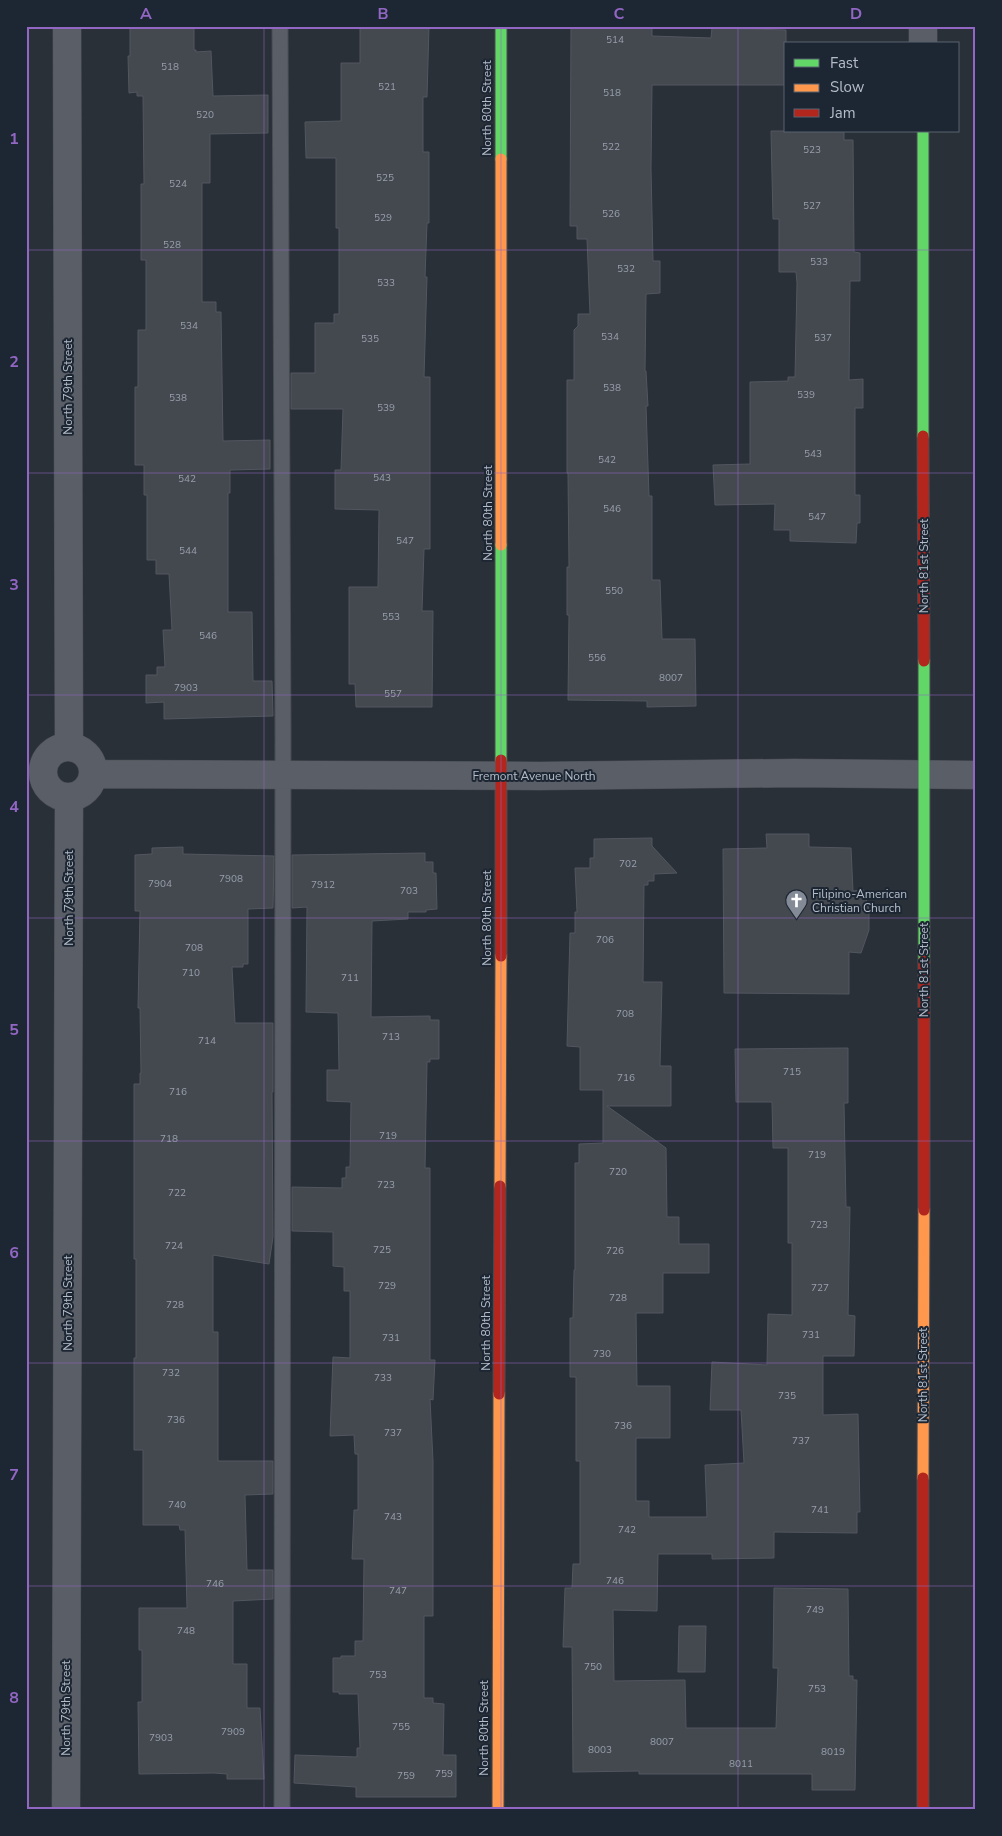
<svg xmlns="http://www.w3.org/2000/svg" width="1002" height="1836" viewBox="0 0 1002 1836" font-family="'Nunito Sans',sans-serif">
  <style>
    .building { fill: #444950; stroke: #52575f }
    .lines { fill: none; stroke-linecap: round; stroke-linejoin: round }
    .lane-casing { stroke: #484c53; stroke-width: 17 }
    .street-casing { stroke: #484c53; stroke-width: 29 }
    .fast-casing { stroke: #484c53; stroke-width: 13 }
    .slow-casing { stroke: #484c53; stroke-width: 13 }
    .jam-casing { stroke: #484c53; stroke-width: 13 }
    .lane { stroke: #5a5e66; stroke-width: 15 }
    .street { stroke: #5a5e66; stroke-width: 28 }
    .fast { stroke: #63d668; stroke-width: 11 }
    .slow { stroke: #ff974d; stroke-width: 11 }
    .jam { stroke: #b3261e; stroke-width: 11 }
    .grid { fill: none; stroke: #9266c3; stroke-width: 1; stroke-opacity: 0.55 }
    .labels { text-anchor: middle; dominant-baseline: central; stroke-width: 4; stroke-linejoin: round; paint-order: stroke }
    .number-label { font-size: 10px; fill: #989fab }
    .street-label { font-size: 12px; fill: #b4bcc9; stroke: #1d2633 }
    .poi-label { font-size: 12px; fill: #b4bcc9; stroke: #1d2633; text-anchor: start }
    .neatline { fill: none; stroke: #9266c3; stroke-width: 2 }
    .grid-label { font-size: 16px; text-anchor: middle; font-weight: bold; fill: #9266c3 }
  </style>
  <rect width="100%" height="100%" fill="#2a3038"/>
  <!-- building -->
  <path class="building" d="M130,26h64v24h2v2l15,-1 2,45 55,-1v38l-58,1v49h-8v119h14v10h5l2,129 47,-1v29l-40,1v23h-2v119h24l1,69h19l1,35 -109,3v-17l-18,1v-28h11v-8h8l-2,-37h9l-3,-56h-13v-14h-9v-65h-3v-30h-9v-78h3v-57h8v-70h-5v-76h3l-1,-88h-6v-4l-8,1 -1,-37h2z
    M360,26h69l-2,71h-4v55h6v71h-2l-2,54h2l-3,100h6v172h-6l-2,62h11l-1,96h-76l-1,-23h-6v-97h29l1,-77 -44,-1v-39h6l2,-61h-52v-36h24v-50h19v-9h5v-86h-3v-70h-30l-1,-36 36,-1v-58h19z
    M571,26h81v10l59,2 1,-10 74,2v55h-134l-1,83 2,93h7v32l-14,1 -1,77h1l2,35h-2l3,90h3v84h8l2,59h33l1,67 -49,1v-6l-79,-1 1,-85h-2v-48h2l-1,-94h-1v-93h7v-50l4,-4v-12h12l-3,-75h-10v-13h-7z
    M771,131h73v9h9l1,112 6,1v28h-10l-1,99 14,-1v29h-8v87h5v28h-3l-1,20 -66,-2v-11h-16l1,-26 -60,1 -2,-40 37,-1v-82l38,-1v-4h7l2,-94 -1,-11h-17v-53h-6z
    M766,834h43v13l42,1 2,43 11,-1 5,20v20l-8,23 -12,-1v42l-125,-1 -1,-144 44,-1z
    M652,838v8l25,27 -23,1v7h-6v4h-4l-1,97h19l-2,84h11v40h-64l59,42 1,69h12v27h30v29h-46v40h-27l1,73h33v52h-34v63h13v16h58l-2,-52 39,-2 -3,-53h-31l2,-48 55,3 1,-51 24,1v-72h-4v-95h-15l-1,-46h-36l-1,-53 113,-1v55h-4l2,104h4l-2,108 7,1 -1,40h-31v59l35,-1 2,98h-3v21l-83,-1v26l-62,1v-5h-54l-1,57 -44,-1 1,71 71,-1 1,48h90l2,-60h-5l1,-80 74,1 1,87h4v4h4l-2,110h-43v-16h-173v-3l-66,1 -1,-125h-9l2,-59h7l1,-24h7v-103h-4v-84h-6v-59h3l1,-48h1v-107h4v-19l24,-1v-53h-23v-43l-13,-1 3,-113h5v-21h2l-2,-44h15v-10h4v-19z
    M183,847v7l91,2 -1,52 -25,1v55h-5v3h-11l3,56h38v69h-1l1,145 -4,27 -56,-9v77h5v129h55v33l-28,1 2,75h26v29l-40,2v63h14v44h13l4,71h-37v-5l-13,-1 -75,1 -1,-72h4v-52h-3v-42h48l-2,-78h-5l-1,-5h-36v-75h-9v-92h2v-99h-2v-175h6v-11h1l-1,-65h-2l2,-97h-5v-56l17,-1v-6z
    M425,853v9h8v11h3l1,36 -11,1v2h-18v7l-36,2 -1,96 59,-1v4h9v39h-9v3h-3l-2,106h5v192h5l-2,40 -3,-1 3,62v155h-9v82h9v5l11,1 -1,51h13v42h-100v-10l-62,-4 1,-28 62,2v-9h3l-2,-54h-19v-2h-6v-34h8v-2h14v-15h8l1,-82h-12l2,-49h4v-56h-3l-1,-19 -24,1 3,-79 17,1v-67h-6v-24l-11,-1v-34l-41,-1v-44l50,1v-10h4v-11h4l1,-65 -24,-1v-31h12l-1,-57 -32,-1 1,-105 -15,1v-53z
    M679,1626h27l-1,46h-27z"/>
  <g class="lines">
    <defs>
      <path id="lane" d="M280,26l3,705 -1,1079"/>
      <path id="street" d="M67,26l2,721
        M923,26v18
        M43 772a25 25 0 1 1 50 0a25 25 0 1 1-50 0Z
        M93,774l446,2 255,-3 182,2
        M66,1810l3,-1013"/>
      <path id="fast" d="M501,26v133
        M923,131v305
        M501,545v215
        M924,661v300"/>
      <path id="slow" d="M501,159v386
        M500,1186l1,-230
        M923,1478l1,-268
        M498,1810l1,-416"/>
      <path id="jam" d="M923,436l1,225
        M501,956v-196
        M924,1210v-249
        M499,1394l1,-208
        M923,1810v-332"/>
    </defs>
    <!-- lane casing -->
    <use href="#lane" class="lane-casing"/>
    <!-- street casing -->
    <use href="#street" class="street-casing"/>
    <!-- fast casing -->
    <use href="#fast" class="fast-casing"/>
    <!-- slow casing -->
    <use href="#slow" class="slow-casing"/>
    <!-- jam casing -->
    <use href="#jam" class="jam-casing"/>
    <!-- lane -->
    <use href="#lane" class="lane"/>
    <!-- street -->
    <use href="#street" class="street"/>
    <!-- fast -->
    <use href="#fast" class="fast"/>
    <!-- slow -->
    <use href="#slow" class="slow"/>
    <!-- jam -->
    <use href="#jam" class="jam"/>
  </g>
  <!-- grid -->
  <path class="grid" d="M264,26v1784M501,26v1784M738,26v1784M26,250h950M26,473h950M26,695h950M26,918h950M26,1141h950M26,1363h950M26,1586h950"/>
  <!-- icons -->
  <defs>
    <symbol id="church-pin" viewBox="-11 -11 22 30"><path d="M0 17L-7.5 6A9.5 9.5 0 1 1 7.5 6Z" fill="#848b96" stroke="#1d2633"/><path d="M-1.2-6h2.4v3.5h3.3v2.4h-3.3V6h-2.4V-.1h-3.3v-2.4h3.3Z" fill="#fff"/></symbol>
  </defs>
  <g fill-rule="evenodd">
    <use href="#church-pin" x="784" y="888" width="25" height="34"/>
  </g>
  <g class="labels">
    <!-- number labels -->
    <g class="number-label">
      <text x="615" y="40">514</text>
      <text x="170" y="67">518</text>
      <text x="387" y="87">521</text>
      <text x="612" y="93">518</text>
      <text x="205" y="115">520</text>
      <text x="611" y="147">522</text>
      <text x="812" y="150">523</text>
      <text x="385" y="178">525</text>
      <text x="178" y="184">524</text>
      <text x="812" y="206">527</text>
      <text x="611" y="214">526</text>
      <text x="383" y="218">529</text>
      <text x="172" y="245">528</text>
      <text x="819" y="262">533</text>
      <text x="626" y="269">532</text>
      <text x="386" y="283">533</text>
      <text x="189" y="326">534</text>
      <text x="610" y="337">534</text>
      <text x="823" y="338">537</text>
      <text x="370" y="339">535</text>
      <text x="612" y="388">538</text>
      <text x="806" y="395">539</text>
      <text x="178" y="398">538</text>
      <text x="386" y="408">539</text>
      <text x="813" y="454">543</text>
      <text x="607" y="460">542</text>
      <text x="382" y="478">543</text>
      <text x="187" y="479">542</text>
      <text x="612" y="509">546</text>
      <text x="817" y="517">547</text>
      <text x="405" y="541">547</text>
      <text x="188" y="551">544</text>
      <text x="614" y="591">550</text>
      <text x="391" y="617">553</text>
      <text x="208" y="636">546</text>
      <text x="597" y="658">556</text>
      <text x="671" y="678">8007</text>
      <text x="186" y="688">7903</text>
      <text x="393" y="694">557</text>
      <text x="628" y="864">702</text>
      <text x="231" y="879">7908</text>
      <text x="160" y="884">7904</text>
      <text x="323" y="885">7912</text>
      <text x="409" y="891">703</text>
      <text x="605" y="940">706</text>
      <text x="194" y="948">708</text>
      <text x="191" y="973">710</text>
      <text x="350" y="978">711</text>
      <text x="625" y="1014">708</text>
      <text x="391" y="1037">713</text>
      <text x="207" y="1041">714</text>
      <text x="792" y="1072">715</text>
      <text x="626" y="1078">716</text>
      <text x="178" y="1092">716</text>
      <text x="388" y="1136">719</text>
      <text x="169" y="1139">718</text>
      <text x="817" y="1155">719</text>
      <text x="618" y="1172">720</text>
      <text x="386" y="1185">723</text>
      <text x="177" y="1193">722</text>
      <text x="819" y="1225">723</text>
      <text x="174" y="1246">724</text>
      <text x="382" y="1250">725</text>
      <text x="615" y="1251">726</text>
      <text x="387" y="1286">729</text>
      <text x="820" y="1288">727</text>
      <text x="618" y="1298">728</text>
      <text x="175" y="1305">728</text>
      <text x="811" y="1335">731</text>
      <text x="391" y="1338">731</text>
      <text x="602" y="1354">730</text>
      <text x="171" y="1373">732</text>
      <text x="383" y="1378">733</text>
      <text x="787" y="1396">735</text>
      <text x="176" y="1420">736</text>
      <text x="623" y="1426">736</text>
      <text x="393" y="1433">737</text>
      <text x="801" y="1441">737</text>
      <text x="177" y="1505">740</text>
      <text x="820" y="1510">741</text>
      <text x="393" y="1517">743</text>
      <text x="627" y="1530">742</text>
      <text x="615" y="1581">746</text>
      <text x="215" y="1584">746</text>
      <text x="398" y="1591">747</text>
      <text x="815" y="1610">749</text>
      <text x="186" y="1631">748</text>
      <text x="593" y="1667">750</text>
      <text x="378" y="1675">753</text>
      <text x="817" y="1689">753</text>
      <text x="401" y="1727">755</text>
      <text x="233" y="1732">7909</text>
      <text x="161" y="1738">7903</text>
      <text x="662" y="1742">8007</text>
      <text x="600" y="1750">8003</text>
      <text x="833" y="1752">8019</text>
      <text x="741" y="1764">8011</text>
      <text x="444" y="1774">759</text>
      <text x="406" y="1776">759</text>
    </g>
    <!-- street labels -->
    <g class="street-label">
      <text transform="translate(487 108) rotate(-90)">North 80th Street</text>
      <text transform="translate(68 387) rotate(-90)">North 79th Street</text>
      <text transform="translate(488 513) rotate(-90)">North 80th Street</text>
      <text transform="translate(924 566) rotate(-90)">North 81st Street</text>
      <text x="534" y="776">Fremont Avenue North</text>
      <text transform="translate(69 898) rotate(-90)">North 79th Street</text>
      <text transform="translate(487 918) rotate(-90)">North 80th Street</text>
      <text transform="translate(924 970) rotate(-90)">North 81st Street</text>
      <text transform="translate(68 1303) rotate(-90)">North 79th Street</text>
      <text transform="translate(486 1323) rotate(-90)">North 80th Street</text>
      <text transform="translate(923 1375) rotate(-90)">North 81st Street</text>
      <text transform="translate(66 1708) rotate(-90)">North 79th Street</text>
      <text transform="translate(484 1728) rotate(-90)">North 80th Street</text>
    </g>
    <!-- poi labels -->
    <g class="poi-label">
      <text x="812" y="894">Filipino-American<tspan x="812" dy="14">Christian Church</tspan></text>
    </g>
  </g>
  <!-- border -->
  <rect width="1002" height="1836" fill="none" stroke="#1d2633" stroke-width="55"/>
  <!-- legend -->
  <rect x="784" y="42" width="175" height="90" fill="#1d2633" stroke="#59626f"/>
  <rect x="794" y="59" width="25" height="8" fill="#63d668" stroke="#59626f"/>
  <text x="830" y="68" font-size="15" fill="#b4bcc9">Fast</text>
  <rect x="794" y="84" width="25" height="8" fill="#ff974d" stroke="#59626f"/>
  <text x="830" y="92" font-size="15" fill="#b4bcc9">Slow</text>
  <rect x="794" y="109" width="25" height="8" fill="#b3261e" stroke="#59626f"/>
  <text x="830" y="118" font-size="15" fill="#b4bcc9">Jam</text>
  <rect x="28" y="28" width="946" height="1780" class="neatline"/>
  <g class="grid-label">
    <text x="146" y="19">A</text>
    <text x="383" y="19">B</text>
    <text x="619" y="19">C</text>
    <text x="856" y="19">D</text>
    <text x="14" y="144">1</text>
    <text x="14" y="367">2</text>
    <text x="14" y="590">3</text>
    <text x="14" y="812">4</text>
    <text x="14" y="1035">5</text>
    <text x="14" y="1258">6</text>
    <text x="14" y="1480">7</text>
    <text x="14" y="1703">8</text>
  </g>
</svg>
